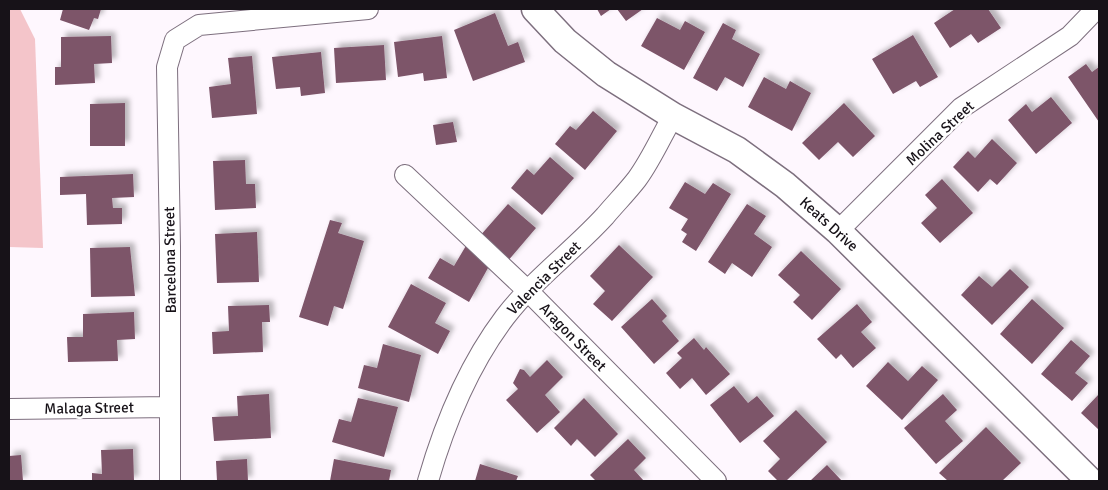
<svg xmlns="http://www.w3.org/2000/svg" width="1108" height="490" viewBox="0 0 1108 490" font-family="Signika,sans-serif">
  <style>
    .green { fill: #f4c5ca }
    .building { fill: #7d5469; filter: url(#shadow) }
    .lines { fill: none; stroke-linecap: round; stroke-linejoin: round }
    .minor-casing { stroke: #7d6f7e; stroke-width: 22 }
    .tertiary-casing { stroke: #7d6f7e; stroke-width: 29 }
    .minor { stroke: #fff; stroke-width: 20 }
    .tertiary { stroke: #fff; stroke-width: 26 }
    .labels { text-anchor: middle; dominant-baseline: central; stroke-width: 5; stroke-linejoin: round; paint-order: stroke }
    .street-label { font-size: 15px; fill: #171218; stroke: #fff }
  </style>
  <defs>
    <filter id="shadow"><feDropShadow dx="4.5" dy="-4.5" stdDeviation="2.5" flood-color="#0004"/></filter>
  </defs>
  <rect width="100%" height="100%" fill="#fef7fe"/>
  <!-- green -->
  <path class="green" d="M9,9h11l15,30 8,209 -34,-1z"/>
  <!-- building -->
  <path class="building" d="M63,9h38l-3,10 -4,-1 -5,12 -29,-10z
    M597,9h14l-10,7z
    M617,9h26l-17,12z
    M955,9h33l13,19 -23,15 -7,-9 -21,14 -16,-25z
    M495,13l13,33 10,-4 7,20 -52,19 -19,-51z
    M657,18l23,12 5,-9 20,11 -21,38 -43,-24z
    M723,23l13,7 -4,9 28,15 -17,33 -18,-10 -8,14 -24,-13z
    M913,35l25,42 -18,10 -4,-6 -23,13 -21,-35z
    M111,36l1,27 -18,1 1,19 -40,2v-18h6v-30z
    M442,36l5,42 -23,3 -1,-8 -25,4 -4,-35z
    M384,45l2,35 -50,3 -2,-35z
    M321,52l4,41 -24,3 -1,-9 -24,2 -4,-32z
    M252,56l5,58 -45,4 -3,-31 22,-3 -3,-26z
    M1086,64l6,8 7,-5v55l-31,-45z
    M764,77l22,12 4,-8 21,12 -19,38 -44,-24z
    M1051,97l21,26 -36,31 -28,-34 18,-16 6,8z
    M125,103v43h-35v-42z
    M844,103l31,33 -22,21 -15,-15 -19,18 -17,-17z
    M593,111l24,20 -32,39 -30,-26 15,-18 6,4z
    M453,122l4,20 -21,3 -3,-20z
    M992,139l25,24 -20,22 -7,-6 -12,13 -25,-25 15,-16 7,7z
    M550,157l24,21 -32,37 -31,-27 16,-19 7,6z
    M245,160l1,24h9l1,24 -41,2 -2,-49z
    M133,174l1,23 -22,1 1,10h9v16l-35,1 -1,-31 -26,1v-18z
    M942,179l31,34 -33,30 -19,-20 16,-15 -12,-13z
    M685,182l20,12 8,-11 18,11 -35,57 -14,-9 5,-8 -6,-4 7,-11 -19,-11z
    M508,204l28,24 -29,34 -28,-25z
    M747,204l19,12 -12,18 18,13 -20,30 -20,-14 -7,11 -17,-12z
    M330,220l12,3 -4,10 26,8 -21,68 -9,-3 -6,20 -29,-9z
    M257,232l2,50 -42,1 -2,-49z
    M467,244l26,15 -24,43 -41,-24 12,-20 14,8z
    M619,245l34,32 -41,44 -19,-17 12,-13 -15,-15z
    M130,247l5,49 -44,1 -1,-49z
    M801,251l40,38 -29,31 -19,-18 7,-7 -22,-20z
    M1010,269l19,18 -37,38 -31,-30 18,-19 13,11z
    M411,284l35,19 -11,20 15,8 -12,23 -50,-27z
    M652,299l15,17 -5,5 17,20 -25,23 -33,-37z
    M1032,299l32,29 -32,36 -32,-30z
    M857,304l15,18 -11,10 15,16 -23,20 -12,-14 -5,5 -19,-20z
    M269,305l1,17h-8l1,30 -50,2 -1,-22 17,-1 -1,-25z
    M134,312l1,27 -18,1 1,21 -50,1 -1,-25h16v-23z
    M694,338l10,12 2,-3 24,27 -24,21 -14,-17 -12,11 -14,-16 16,-15 -5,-5z
    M1071,340l19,16 -15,17 13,10 -16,18 -31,-27z
    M383,344l38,11 -12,47 -51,-14 6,-23 13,3z
    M547,360l16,17 -18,18 15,17 -23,21 -31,-33 12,-11 -5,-6 7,-14 4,1 6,7z
    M888,362l20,19 14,-15 16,14 -36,40 -36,-34z
    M734,386l14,17 9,-7 17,20 -34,27 -30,-38z
    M269,394l2,44 -57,3 -2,-24 26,-1 -1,-20z
    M943,394l14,16 -12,11 18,20 -27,23 -32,-36z
    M1099,394v36l-18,-17z
    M358,398l40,9 -14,50 -52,-15 7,-23 12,3z
    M584,398l34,36 -23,23 -18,-18 -6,7 -17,-18z
    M796,410l31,32 -41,39h-8l-10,-10 12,-12 -17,-18z
    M986,427l35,36 -19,18h-54l-9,-8z
    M628,439l18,19 -12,12 10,11h-48l-6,-6z
    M133,449l1,32h-42v-8l10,1 -1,-24z
    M21,455l2,26h-14v-25z
    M247,459l1,22h-31l-1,-20z
    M334,459l57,11 -2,11h-59z
    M480,464l38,12 -2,5h-41z
    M827,465l15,16h-32z"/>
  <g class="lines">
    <defs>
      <path id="minor" d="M405,175l123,116 188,190
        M838,231l123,-123 109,-72 26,-27
        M9,409l161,-2
        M170,481v-234l-3,-180 8,-27 24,-15 169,-16
        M428,481c17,-59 40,-115 77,-164 29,-38 68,-66 100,-101 10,-12 22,-24 32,-37 14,-19 24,-42 36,-63"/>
      <path id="tertiary" d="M535,9l30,32 41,33 67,42 64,34 48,35 53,46 252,250"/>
    </defs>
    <!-- minor casing -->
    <use href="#minor" class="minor-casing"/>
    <!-- tertiary casing -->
    <use href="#tertiary" class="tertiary-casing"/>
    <!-- minor -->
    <use href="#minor" class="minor"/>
    <!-- tertiary -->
    <use href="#tertiary" class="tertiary"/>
  </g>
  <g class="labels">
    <!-- street labels -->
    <g class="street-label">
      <text transform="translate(940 133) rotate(-43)">Molina Street</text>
      <text transform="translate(829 224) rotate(42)">Keats Drive</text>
      <text transform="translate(170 260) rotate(-91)">Barcelona Street</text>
      <text transform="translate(544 278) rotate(-45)">Valencia Street</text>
      <text transform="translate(573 337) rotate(46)">Aragon Street</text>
      <text transform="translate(89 408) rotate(-1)">Malaga Street</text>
    </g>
  </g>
  <!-- border -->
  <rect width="1108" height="490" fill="none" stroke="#171218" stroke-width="20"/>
</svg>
